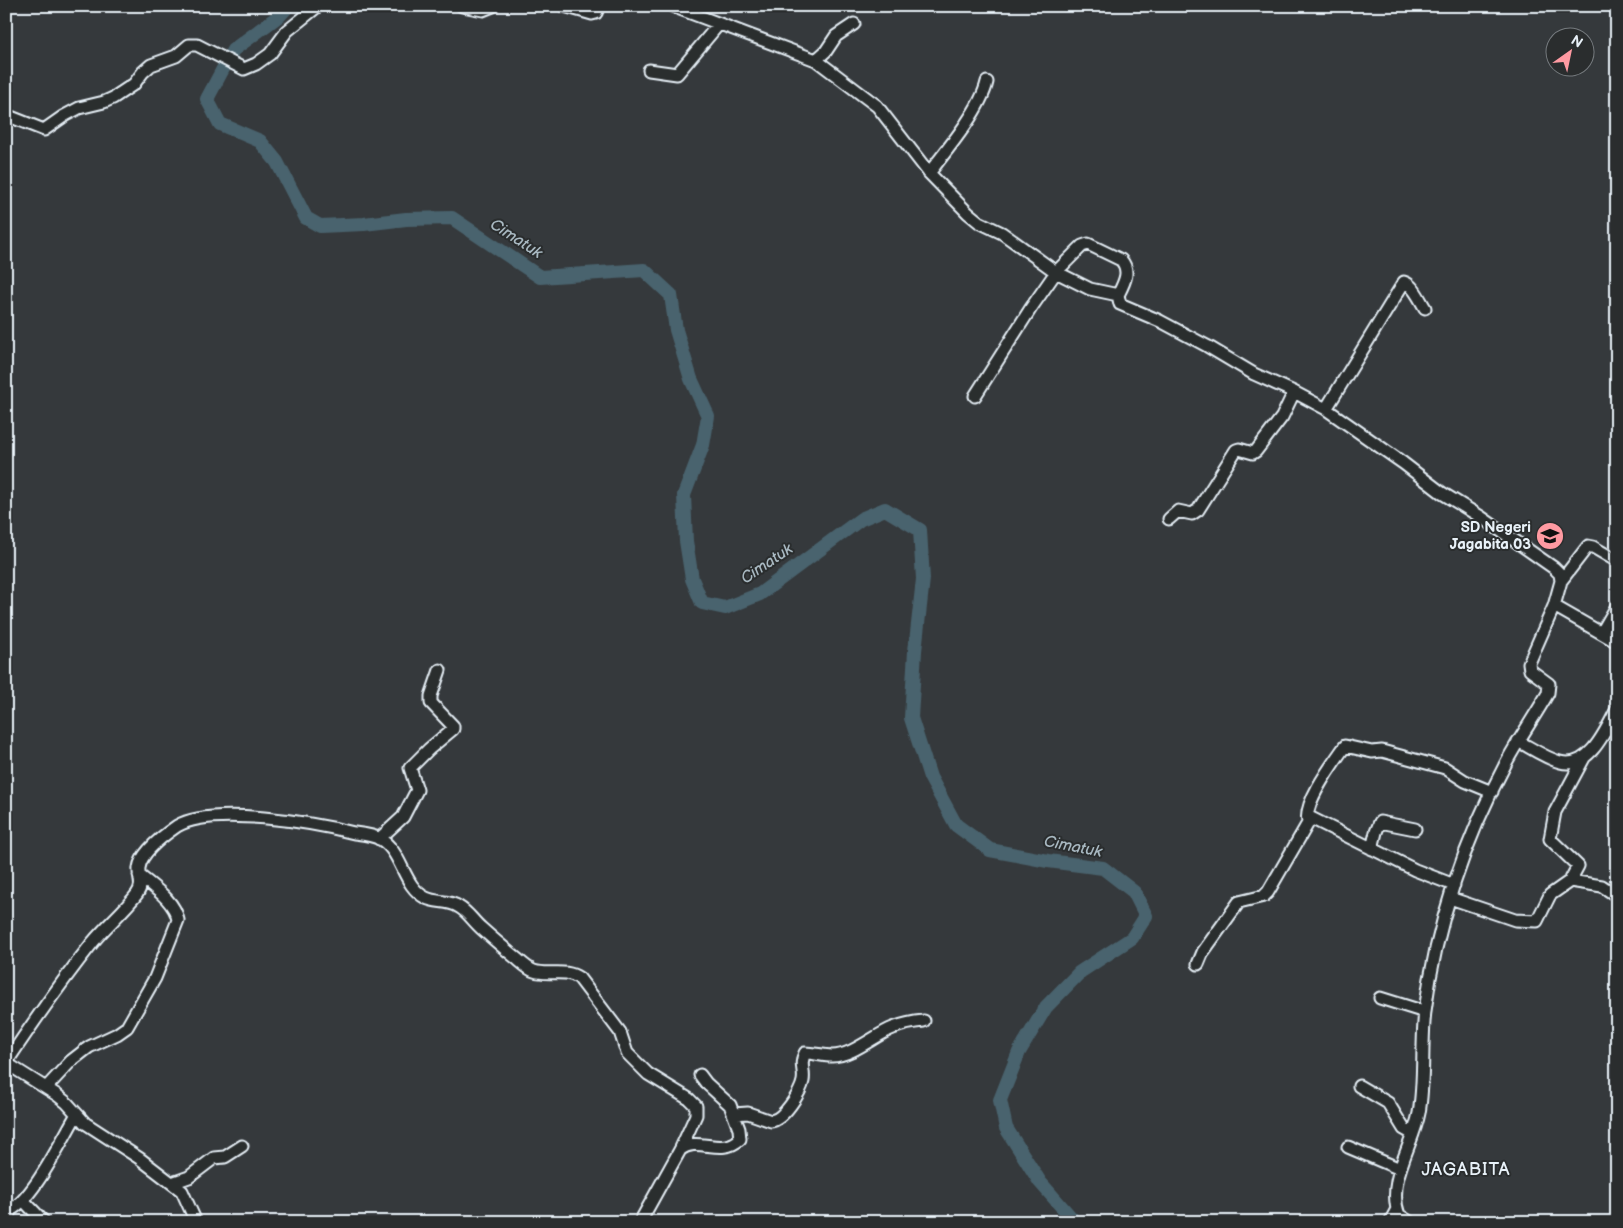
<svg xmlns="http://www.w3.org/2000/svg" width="1623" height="1228" viewBox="0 0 1623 1228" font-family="'Balsamiq Sans',sans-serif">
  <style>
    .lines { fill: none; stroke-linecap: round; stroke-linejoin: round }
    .river { stroke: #49636e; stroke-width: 14 }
    .minor-casing { stroke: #e8f1f8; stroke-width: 15 }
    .minor { stroke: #2a2d2e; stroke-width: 11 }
    .labels { text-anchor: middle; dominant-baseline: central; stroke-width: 4; stroke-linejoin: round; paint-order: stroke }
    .poi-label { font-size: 15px; font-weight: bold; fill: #e8f1f8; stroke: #2a2d2e; text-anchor: end }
    .water-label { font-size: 16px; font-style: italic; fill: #a8b8c1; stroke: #2a2d2e }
    .quarter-label { font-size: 18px; letter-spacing: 1px; fill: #e8f1f8; stroke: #2a2d2e }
  </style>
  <rect width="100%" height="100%" fill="#35393c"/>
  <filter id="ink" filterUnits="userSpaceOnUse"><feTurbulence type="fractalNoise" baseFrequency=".02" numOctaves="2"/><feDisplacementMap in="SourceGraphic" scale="10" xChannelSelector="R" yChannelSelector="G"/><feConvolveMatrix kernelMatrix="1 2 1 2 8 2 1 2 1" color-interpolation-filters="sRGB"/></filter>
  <g filter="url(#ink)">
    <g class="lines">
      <!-- river -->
      <path class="river" d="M288,6l-8,9 -47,35 -26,49 13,25 40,17 17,21 29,56 14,8 44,-2 42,-5 46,-1 88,59 104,-7 27,25 5,35 15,49 17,37 -5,29 -19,50 2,46 6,38 10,24 23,5 35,-14 101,-75 24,-10 35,21 3,49 -8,72 -4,67 19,59 26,48 34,25 58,11 55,7 31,24 12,24 -14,22 -52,34 -34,35 -27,45 -19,48 6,28 34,54 35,40"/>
      <defs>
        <path id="minor" d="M462,6l21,4 10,-4
          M564,6l28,8 4,-1 3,-7
          M672,6l144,54 61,46 52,67 39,40 11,9 23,11 54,39 34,17 28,6 2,9 40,17 47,25 47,28 40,18 32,17 77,54 39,30 39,24 73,51 6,6 1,7 -7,25 -25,57 1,7 19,14 -1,9c-13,23 -28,44 -41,68 -41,77 -71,163 -82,250 -4,34 0,68 -6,102 -6,33 -33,68 -20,102l11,7
          M816,60l10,-9 10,-15 18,-12
          M649,70l28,4 42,-50
          M6,115l38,15 20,-14 15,-8 25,-6 9,-4 21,-14 9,-12 8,-7 25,-9 13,-11h8l47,24 12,-5 14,-10 17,-23 31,-25
          M929,173c18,-23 52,-64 58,-91
          M975,396l56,-88 25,-36 26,-26 6,-2 33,16c10,11 3,23 -3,35
          M1326,409l78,-127c9,2 16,18 21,26
          M1169,519l9,-8 14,3 6,-4 38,-60 3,-1 14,4 3,-2 26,-34 12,-25
          M1561,581l27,-35 5,1 24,14
          M1554,606l63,36
          M1602,632l15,-26
          M1518,741c13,7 27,17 42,21 29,8 46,-32 57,-53
          M1308,821c-5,-18 26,-59 37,-75l27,6 10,-1 63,17 20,13 27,11
          M379,839l24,-22 14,-27 -7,-22 19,-19 24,-20v-3l-22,-23v-7l9,-26
          M1372,849l4,-17 4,-10 35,7
          M1570,881l32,5 15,10
          M1450,898l65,22 22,1 13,-26 20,-14 8,-15 -28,-27 5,-27 29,-54
          M1198,964l5,-12 36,-50 25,-6 4,-4 43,-74 104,52 39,15
          M1380,998l45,14
          M6,1063c28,-42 56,-82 87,-121 14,-17 31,-31 44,-48 7,-10 1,-16 2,-26 2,-16 25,-33 38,-42 35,-21 138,-3 177,7 8,1 19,2 26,6 23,13 22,47 46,59 10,5 23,2 33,9 9,5 14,14 22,21 11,10 23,20 35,30 5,4 12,11 18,13 15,5 31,-3 45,7l41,54 7,21 21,21 41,25 7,7v9l-16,35 -40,72
          M6,1063l51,32 10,8 18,20 54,35 43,33 14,31
          M1359,1086l29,17 16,26 9,5
          M46,1088l25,-27 18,-14 28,-13 10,-7 28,-49 23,-58c-3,-19 -25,-33 -39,-45
          M734,1114l14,-1 23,8c12,-1 30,-29 32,-40 2,-11 -4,-16 2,-28 9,0 18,3 27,3 20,0 43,-21 61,-28 10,-4 20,-6 31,-7
          M1348,1147l52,22
          M680,1150c17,-15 41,7 60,-11l-1,-10 -9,-24 -24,-22 -6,-8
          M172,1183l17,-6 25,-19 11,-1 17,-11
          M23,1200l21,22
          M6,1212c25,-7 57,-75 71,-98
          M1390,1222l7,-13"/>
      </defs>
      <!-- minor casing -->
      <use href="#minor" class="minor-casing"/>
      <!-- minor -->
      <use href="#minor" class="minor"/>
    </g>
  </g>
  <!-- icons -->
  <defs>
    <symbol id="school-disc" viewBox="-11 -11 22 22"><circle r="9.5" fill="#ff9aa2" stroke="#2a2d2e"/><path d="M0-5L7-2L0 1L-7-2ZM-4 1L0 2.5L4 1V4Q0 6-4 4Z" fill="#111"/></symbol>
  </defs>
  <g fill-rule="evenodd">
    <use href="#school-disc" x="1534" y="520" width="32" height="32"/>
  </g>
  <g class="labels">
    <!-- poi labels -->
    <g class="poi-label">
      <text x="1531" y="527">SD Negeri<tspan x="1531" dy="17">Jagabita 03</tspan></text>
    </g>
    <!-- water labels -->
    <g class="water-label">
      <text transform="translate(516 239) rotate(33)">Cimatuk</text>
      <text transform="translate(767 564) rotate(-34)">Cimatuk</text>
      <text transform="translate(1073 847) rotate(11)">Cimatuk</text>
    </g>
    <!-- quarter labels -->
    <g class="quarter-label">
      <text x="1466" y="1169">JAGABITA</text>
    </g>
  </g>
  <!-- margin -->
  <rect width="1623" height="1228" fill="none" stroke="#2a2d2e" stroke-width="25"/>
  <rect x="12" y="12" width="1598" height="1203" fill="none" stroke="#e8f1f8" stroke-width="2" filter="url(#ink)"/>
  <!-- north arrow -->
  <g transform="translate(1570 52) rotate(33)"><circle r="24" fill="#2a2d2e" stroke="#767b7f"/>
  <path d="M0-4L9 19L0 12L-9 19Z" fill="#ff9aa2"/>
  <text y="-8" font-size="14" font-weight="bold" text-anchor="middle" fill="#e8f1f8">N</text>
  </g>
</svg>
